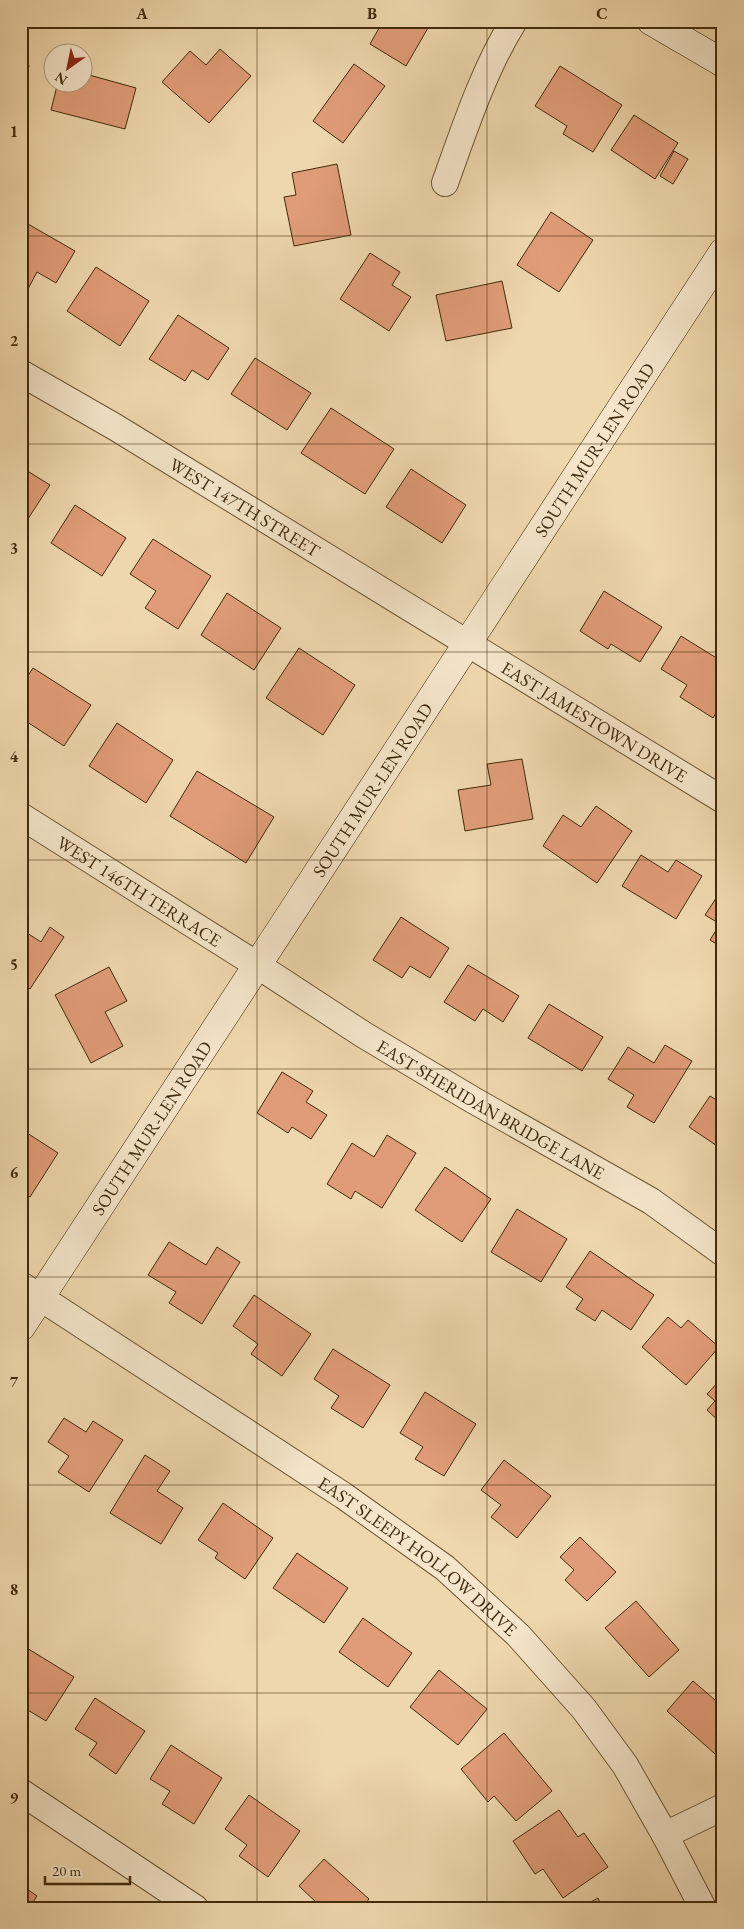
<svg xmlns="http://www.w3.org/2000/svg" width="744" height="1929" viewBox="0 0 744 1929" font-family="'EB Garamond',serif">
  <style>
    .building { fill: #e09c78; stroke: #412b0c }
    .lines { fill: none; stroke-linecap: round; stroke-linejoin: round }
    .street-casing { stroke: #6c5634; stroke-width: 28 }
    .secondary-casing { stroke: #412b0c; stroke-width: 29 }
    .street { stroke: #f5e5ca; stroke-width: 26 }
    .secondary { stroke: #f5e5ca; stroke-width: 28 }
    .grid { fill: none; stroke: #412b0c; stroke-width: 1; stroke-opacity: 0.55 }
    .labels { text-anchor: middle; dominant-baseline: central; stroke-width: 4.5; stroke-linejoin: round; paint-order: stroke }
    .street-label { font-size: 18px; fill: #412b0c; stroke: #f5e5ca }
    .neatline { fill: none; stroke: #412b0c; stroke-width: 2 }
    .grid-label { font-size: 16px; text-anchor: middle; font-weight: bold; fill: #412b0c }
  </style>
  <rect width="100%" height="100%" fill="#efd7ad"/>
  <filter id="stains"><feTurbulence type="fractalNoise" baseFrequency=".004" numOctaves="4"/><feColorMatrix values="0 0 0 0 .2 0 0 0 0 .09 0 0 0 0 .02 0 0 0 .5 -.17"/></filter>
  <radialGradient id="worn" r=".72"><stop offset=".6" stop-color="#630" stop-opacity="0"/><stop offset="1" stop-color="#630" stop-opacity=".3"/></radialGradient>
  <!-- building -->
  <path class="building" d="M383,21h49l-26,45 -36,-22z
    M21,22l8,45 -8,2z
    M220,49l31,27 -42,47 -47,-41 28,-31 16,14z
    M354,64l31,22 -42,57 -30,-22z
    M560,66l62,39 -29,47 -30,-18 4,-8 -32,-20z
    M82,73l54,15 -11,41 -74,-19 7,-28h24z
    M634,115l44,28 -23,36 -44,-29z
    M674,151l14,8 -15,25 -13,-8z
    M337,164l14,71 -57,11 -10,-49 12,-2 -4,-22z
    M551,212l42,28 -34,52 -42,-27z
    M21,220l54,31 -19,32 -19,-11 -9,17 -7,-4z
    M370,253l30,19 -8,13 19,12 -22,34 -49,-32z
    M96,267l53,34 -29,45 -53,-35z
    M502,281l10,47 -66,13 -10,-46z
    M178,315l51,33 -21,32 -16,-10 -7,11 -36,-22z
    M255,358l56,35 -24,37 -56,-36z
    M331,408l63,41 -29,45 -64,-41z
    M21,467l29,18 -26,40 -3,-2z
    M411,469l55,36 -24,38 -56,-36z
    M75,505l51,33 -24,38 -51,-33z
    M153,539l58,37 -33,53 -33,-21 11,-17 -26,-17z
    M604,591l58,36 -22,35 -29,-18 -3,5 -28,-18z
    M227,593l54,35 -27,42 -53,-35z
    M681,636l42,26v40l-10,16 -33,-21 7,-12 -26,-16z
    M299,648l56,37 -32,50 -57,-37z
    M33,668l58,37 -27,41 -43,-28v-32z
    M117,723l56,37 -27,43 -57,-37z
    M522,759l11,60 -68,12 -7,-41 33,-5 -4,-21z
    M197,771l77,46 -28,46 -76,-47z
    M596,806l36,25 -35,52 -54,-37 20,-31 18,12z
    M641,855l27,17 8,-12 26,16 -26,43 -54,-33z
    M722,889h1v59l-13,-8 10,-16 -15,-9z
    M401,917l48,31 -19,30 -20,-12 -8,12 -29,-18z
    M50,927l14,10 -34,52 -9,-6v-54l20,13z
    M468,965l51,31 -16,26 -20,-13 -8,12 -31,-19z
    M109,967l18,34 -22,11 18,34 -32,17 -36,-68z
    M549,1004l54,33 -21,34 -54,-33z
    M665,1045l27,16 -38,62 -27,-16 7,-12 -26,-16 20,-32 26,16z
    M282,1072l31,19 -7,11 21,13 -16,24 -19,-12 -4,6 -31,-20z
    M710,1096l13,8v46l-34,-23z
    M21,1129l37,24 -28,44 -9,-6z
    M387,1135l29,18 -34,55 -27,-17 -4,8 -24,-15 25,-41 22,14z
    M445,1167l46,32 -29,43 -47,-32z
    M517,1209l50,30 -26,43 -50,-30z
    M169,1242l37,23 11,-18 23,15 -38,62 -33,-21 7,-11 -28,-17z
    M590,1251l64,44 -23,35 -29,-20 -7,11 -19,-12 7,-10 -17,-12z
    M254,1295l57,39 -29,42 -31,-22 7,-10 -25,-18z
    M668,1317l13,11 7,-8 31,27 -33,38 -44,-38z
    M333,1349l57,36 -27,43 -32,-20 8,-12 -25,-17z
    M723,1377v48l-16,-15 8,-9 -8,-7z
    M425,1392l51,32 -32,52 -29,-17 8,-12 -23,-14z
    M64,1418l22,14 7,-11 30,19 -34,52 -31,-20 11,-16 -21,-14z
    M145,1455l25,16 -13,20 26,17 -22,36 -51,-31z
    M504,1460l47,36 -34,42 -26,-21 10,-12 -20,-15z
    M223,1503l50,35 -28,41 -30,-21 3,-5 -20,-13z
    M580,1537l36,35 -29,29 -22,-21 9,-10 -14,-13z
    M297,1553l51,35 -24,35 -51,-35z
    M636,1601l43,49 -30,27 -44,-49z
    M363,1618l49,35 -24,34 -49,-35z
    M22,1645l52,32 -28,44 -25,-15v-11l4,-5 -4,-2z
    M439,1670l48,39 -29,36 -48,-38z
    M693,1681l30,26v39l-8,8 -48,-43z
    M95,1698l50,33 -29,43 -27,-19 8,-12 -22,-14z
    M504,1733l48,58 -36,30 -22,-25 -6,6 -27,-33z
    M171,1745l51,33 -28,46 -32,-20 8,-13 -20,-12z
    M249,1795l51,36 -32,46 -29,-21 8,-11 -22,-16z
    M559,1810l19,27 6,-4 24,34 -45,31 -20,-29 -8,5 -22,-33z
    M324,1859l45,40 -7,9h-49l4,-5 -18,-17z
    M21,1885l16,11 -8,12h-8z
    M598,1898l5,10h-23z"/>
  <g class="lines">
    <defs>
      <g id="street">
        <path d="M445,183c19,-53 39,-114 69,-162"/>
        <path id="s1" d="M21,373l94,54 608,373"/>
        <path id="s2" d="M21,816l236,149 107,70 109,65 178,101 72,52"/>
        <path id="s3" d="M21,1285l323,211 101,72 73,67 66,74 41,56 40,70 38,73"/>
        <path d="M21,1792l174,116"/>
        <path d="M665,1835l58,-28"/>
      </g>
      <g id="secondary">
        <path d="M651,21l72,42"/>
        <path id="s4" d="M21,1327l702,-1075"/>
      </g>
    </defs>
    <!-- street casing -->
    <use href="#street" class="street-casing"/>
    <!-- secondary casing -->
    <use href="#secondary" class="secondary-casing"/>
    <!-- street -->
    <use href="#street" class="street"/>
    <!-- secondary -->
    <use href="#secondary" class="secondary"/>
  </g>
  <!-- grid -->
  <path class="grid" d="M257,21v1887M487,21v1887M21,236h702M21,444h702M21,652h702M21,860h702M21,1069h702M21,1277h702M21,1485h702M21,1693h702"/>
  <g class="labels">
    <!-- street labels -->
    <g class="street-label">
      <text stroke="none"><textPath href="#s4" startOffset="1048">SOUTH MUR-LEN ROAD</textPath></text>
      <text stroke="none"><textPath href="#s1" startOffset="261">WEST 147TH STREET</textPath></text>
      <text stroke="none"><textPath href="#s1" startOffset="671">EAST JAMESTOWN DRIVE</textPath></text>
      <text stroke="none"><textPath href="#s4" startOffset="642">SOUTH MUR-LEN ROAD</textPath></text>
      <text stroke="none"><textPath href="#s2" startOffset="140">WEST 146TH TERRACE</textPath></text>
      <text stroke="none"><textPath href="#s2" startOffset="554">EAST SHERIDAN BRIDGE LANE</textPath></text>
      <text stroke="none"><textPath href="#s4" startOffset="238">SOUTH MUR-LEN ROAD</textPath></text>
      <text stroke="none"><textPath href="#s3" startOffset="481">EAST SLEEPY HOLLOW DRIVE</textPath></text>
    </g>
  </g>
  <!-- margin -->
  <rect width="744" height="1929" fill="none" stroke="#efd7ad" stroke-width="55"/>
  <!-- north arrow -->
  <g transform="translate(68 68) rotate(213)"><circle r="24" fill="#f5e5ca" stroke="#ad9b7e"/>
  <path d="M0-4L9 19L0 12L-9 19Z" fill="#8f2418"/>
  <text y="-8" font-size="14" font-weight="bold" text-anchor="middle" fill="#412b0c">N</text>
  </g>
  <!-- scale -->
  <path d="M45 1876v8h85v-8" fill="none" stroke="#412b0c" stroke-width="2.5"/>
  <text x="52" y="1876" font-size="15" fill="#412b0c" stroke="#f5e5ca" stroke-width="4" paint-order="stroke">20 m</text>
  <rect x="28" y="28" width="688" height="1874" class="neatline"/>
  <g class="grid-label">
    <text x="142" y="19">A</text>
    <text x="372" y="19">B</text>
    <text x="602" y="19">C</text>
    <text x="14" y="137">1</text>
    <text x="14" y="346">2</text>
    <text x="14" y="554">3</text>
    <text x="14" y="762">4</text>
    <text x="14" y="970">5</text>
    <text x="14" y="1178">6</text>
    <text x="14" y="1387">7</text>
    <text x="14" y="1595">8</text>
    <text x="14" y="1803">9</text>
  </g>
  <rect width="100%" height="100%" filter="url(#stains)"/>
  <rect width="100%" height="100%" fill="url(#worn)"/>
</svg>
